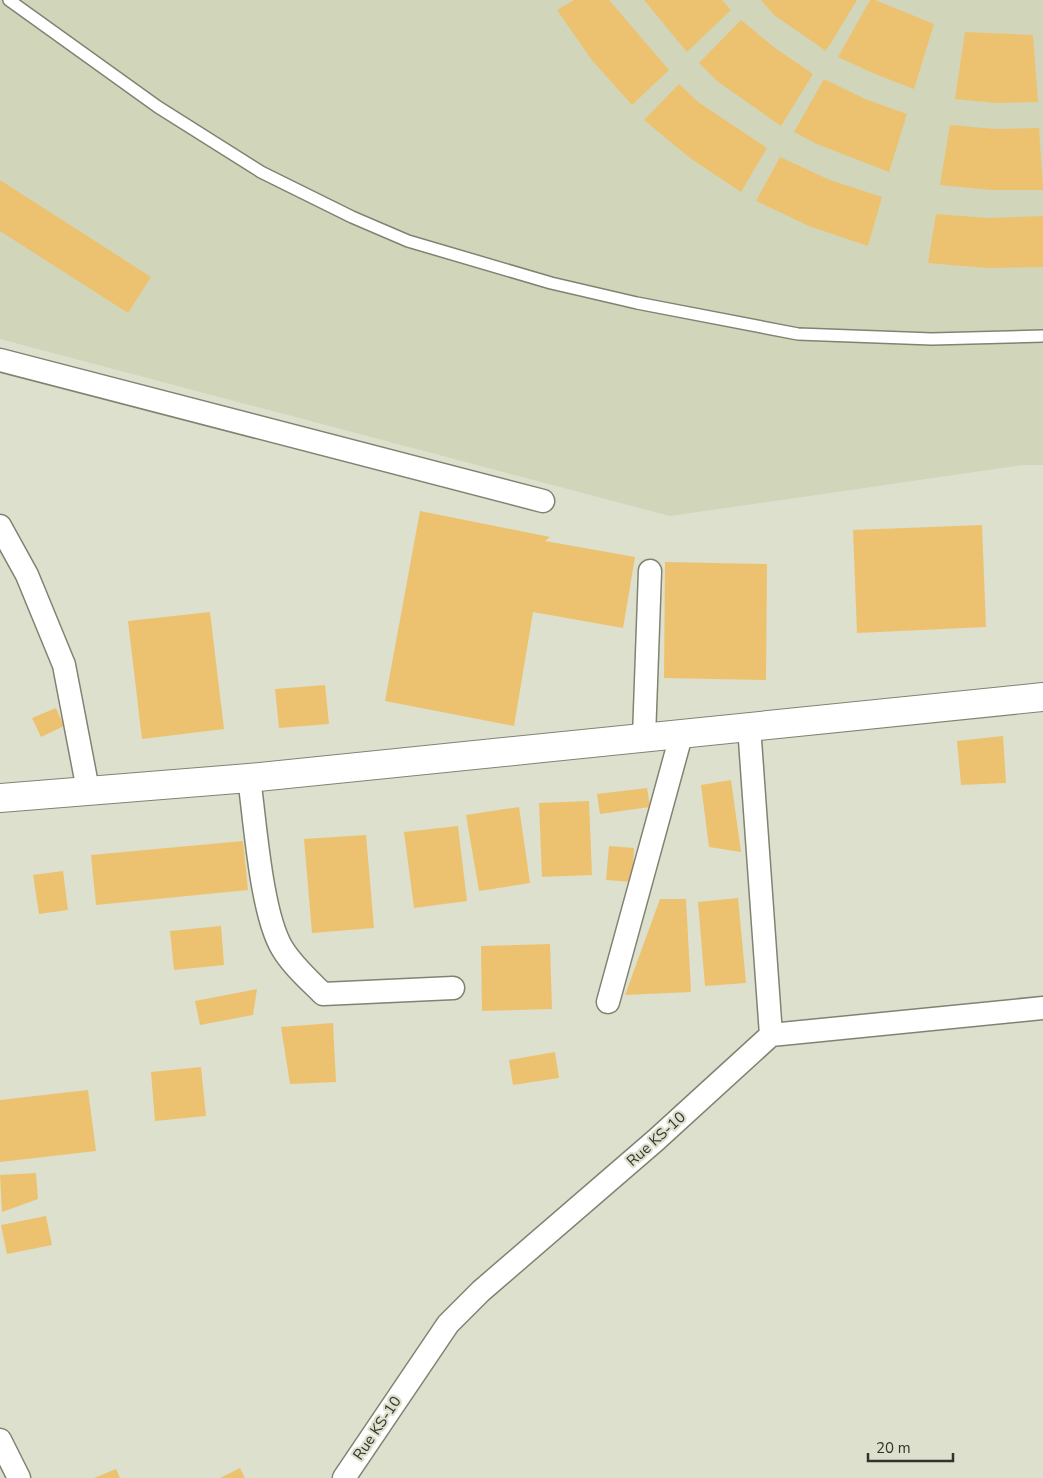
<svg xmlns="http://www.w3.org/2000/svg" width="1043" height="1478" viewBox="0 0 1043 1478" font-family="'Nunito Sans',sans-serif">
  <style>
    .built { fill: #d1d5ba }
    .building { fill: #ecc270 }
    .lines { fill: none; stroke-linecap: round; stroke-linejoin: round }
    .service-casing { stroke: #808371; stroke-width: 14 }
    .minor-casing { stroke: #808371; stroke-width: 25 }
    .tertiary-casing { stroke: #808371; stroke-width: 30 }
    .service { stroke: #fff; stroke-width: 11 }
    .minor { stroke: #fff; stroke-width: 22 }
    .tertiary { stroke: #fff; stroke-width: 28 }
    .labels { text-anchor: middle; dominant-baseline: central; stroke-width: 4.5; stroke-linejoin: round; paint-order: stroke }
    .street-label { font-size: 15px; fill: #32342c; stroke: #dde0cc }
  </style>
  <rect width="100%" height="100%" fill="#dde0cc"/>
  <!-- built -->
  <path class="built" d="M0,0h1043v465h-20l-353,51 -670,-177z"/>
  <!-- building -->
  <path class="building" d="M574,0h35l60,70 -37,35 -41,-46 -34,-49z
    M644,0h78l9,10 -44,42z
    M761,0h96l-31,51 -52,-36z
    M870,0h5l59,24 -20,65 -39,-15 -37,-17z
    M741,20l34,28 38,26 -32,52 -64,-45 -18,-18z
    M965,32l68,3 5,67 -42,1 -41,-4z
    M824,79l41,20 42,15 -18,58 -72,-28 -23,-12z
    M679,84l19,18 69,46 -26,44 -51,-34 -46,-38z
    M950,125l45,4 44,-1 4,62h-52l-51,-5z
    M780,157l50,23 52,17 -14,49 -59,-20 -53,-25z
    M0,180l151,97 -23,36 -128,-82z
    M936,214l53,4 54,-2v51l-56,1 -59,-5z
    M420,511l130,26 -5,4 90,16 -12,71 -90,-16 -19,114 -129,-25z
    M982,525l4,102 -129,6 -4,-103z
    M665,562l102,2 -1,116 -102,-2z
    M210,612l14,117 -82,10 -14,-118z
    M325,685l4,39 -50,4 -4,-39z
    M56,708l8,18 -23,11 -9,-19z
    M1003,736l3,47 -45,2 -4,-44z
    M731,780l10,72 -32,-5 -8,-62z
    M647,788l3,19 -50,7 -3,-20z
    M589,801l3,74 -50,2 -3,-74z
    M519,807l11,76 -51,8 -13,-76z
    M458,826l9,75 -53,7 -10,-76z
    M366,835l8,93 -62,5 -8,-94z
    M243,841l5,49 -152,15 -5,-50z
    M609,846l25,2 -2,34 -26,-2z
    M63,871l5,39 -29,4 -6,-39z
    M738,898l8,85 -41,3 -7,-84z
    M660,899h26l5,93 -66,3z
    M221,926l3,39 -50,5 -4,-39z
    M550,944l2,65 -70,2 -1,-65z
    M257,989l-4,26 -53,10 -5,-24z
    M333,1023l3,59 -46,2 -9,-57z
    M555,1052l4,26 -46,7 -4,-25z
    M201,1067l5,49 -51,5 -4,-49z
    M88,1090l8,61 -96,11v-62z
    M36,1173l2,26 -36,13 -2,-37z
    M46,1216l6,29 -45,9 -6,-29z
    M240,1468l5,10h-25z
    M116,1469l4,9h-26z"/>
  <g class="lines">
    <defs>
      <path id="service" d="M9,0l149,107 103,65 91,45 56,24 143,42 86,20 161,31 134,5 111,-3"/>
      <path id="minor" d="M0,360l543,141
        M0,526l27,49 37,90 24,125
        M644,737l6,-166
        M249,778c6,42 12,135 33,170 10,17 27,32 41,46l130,-6
        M608,1002l74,-270
        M771,1035l272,-27
        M0,1440l19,38
        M344,1478l104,-154 33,-33 175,-151 115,-105 -22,-309"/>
      <path id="tertiary" d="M0,798l249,-20 794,-81"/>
    </defs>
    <!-- service casing -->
    <use href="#service" class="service-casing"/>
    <!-- minor casing -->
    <use href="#minor" class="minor-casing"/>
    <!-- tertiary casing -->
    <use href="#tertiary" class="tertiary-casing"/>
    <!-- service -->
    <use href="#service" class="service"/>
    <!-- minor -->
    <use href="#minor" class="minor"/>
    <!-- tertiary -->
    <use href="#tertiary" class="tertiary"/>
  </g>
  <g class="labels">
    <!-- street labels -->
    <g class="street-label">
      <text transform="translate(656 1139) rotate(-42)">Rue KS-10</text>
      <text transform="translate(377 1428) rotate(-56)">Rue KS-10</text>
    </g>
  </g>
  <!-- scale -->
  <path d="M868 1453v8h85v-8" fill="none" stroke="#32342c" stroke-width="2.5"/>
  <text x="876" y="1453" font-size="15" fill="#32342c" stroke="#dde0cc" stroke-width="4" paint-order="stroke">20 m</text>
</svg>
